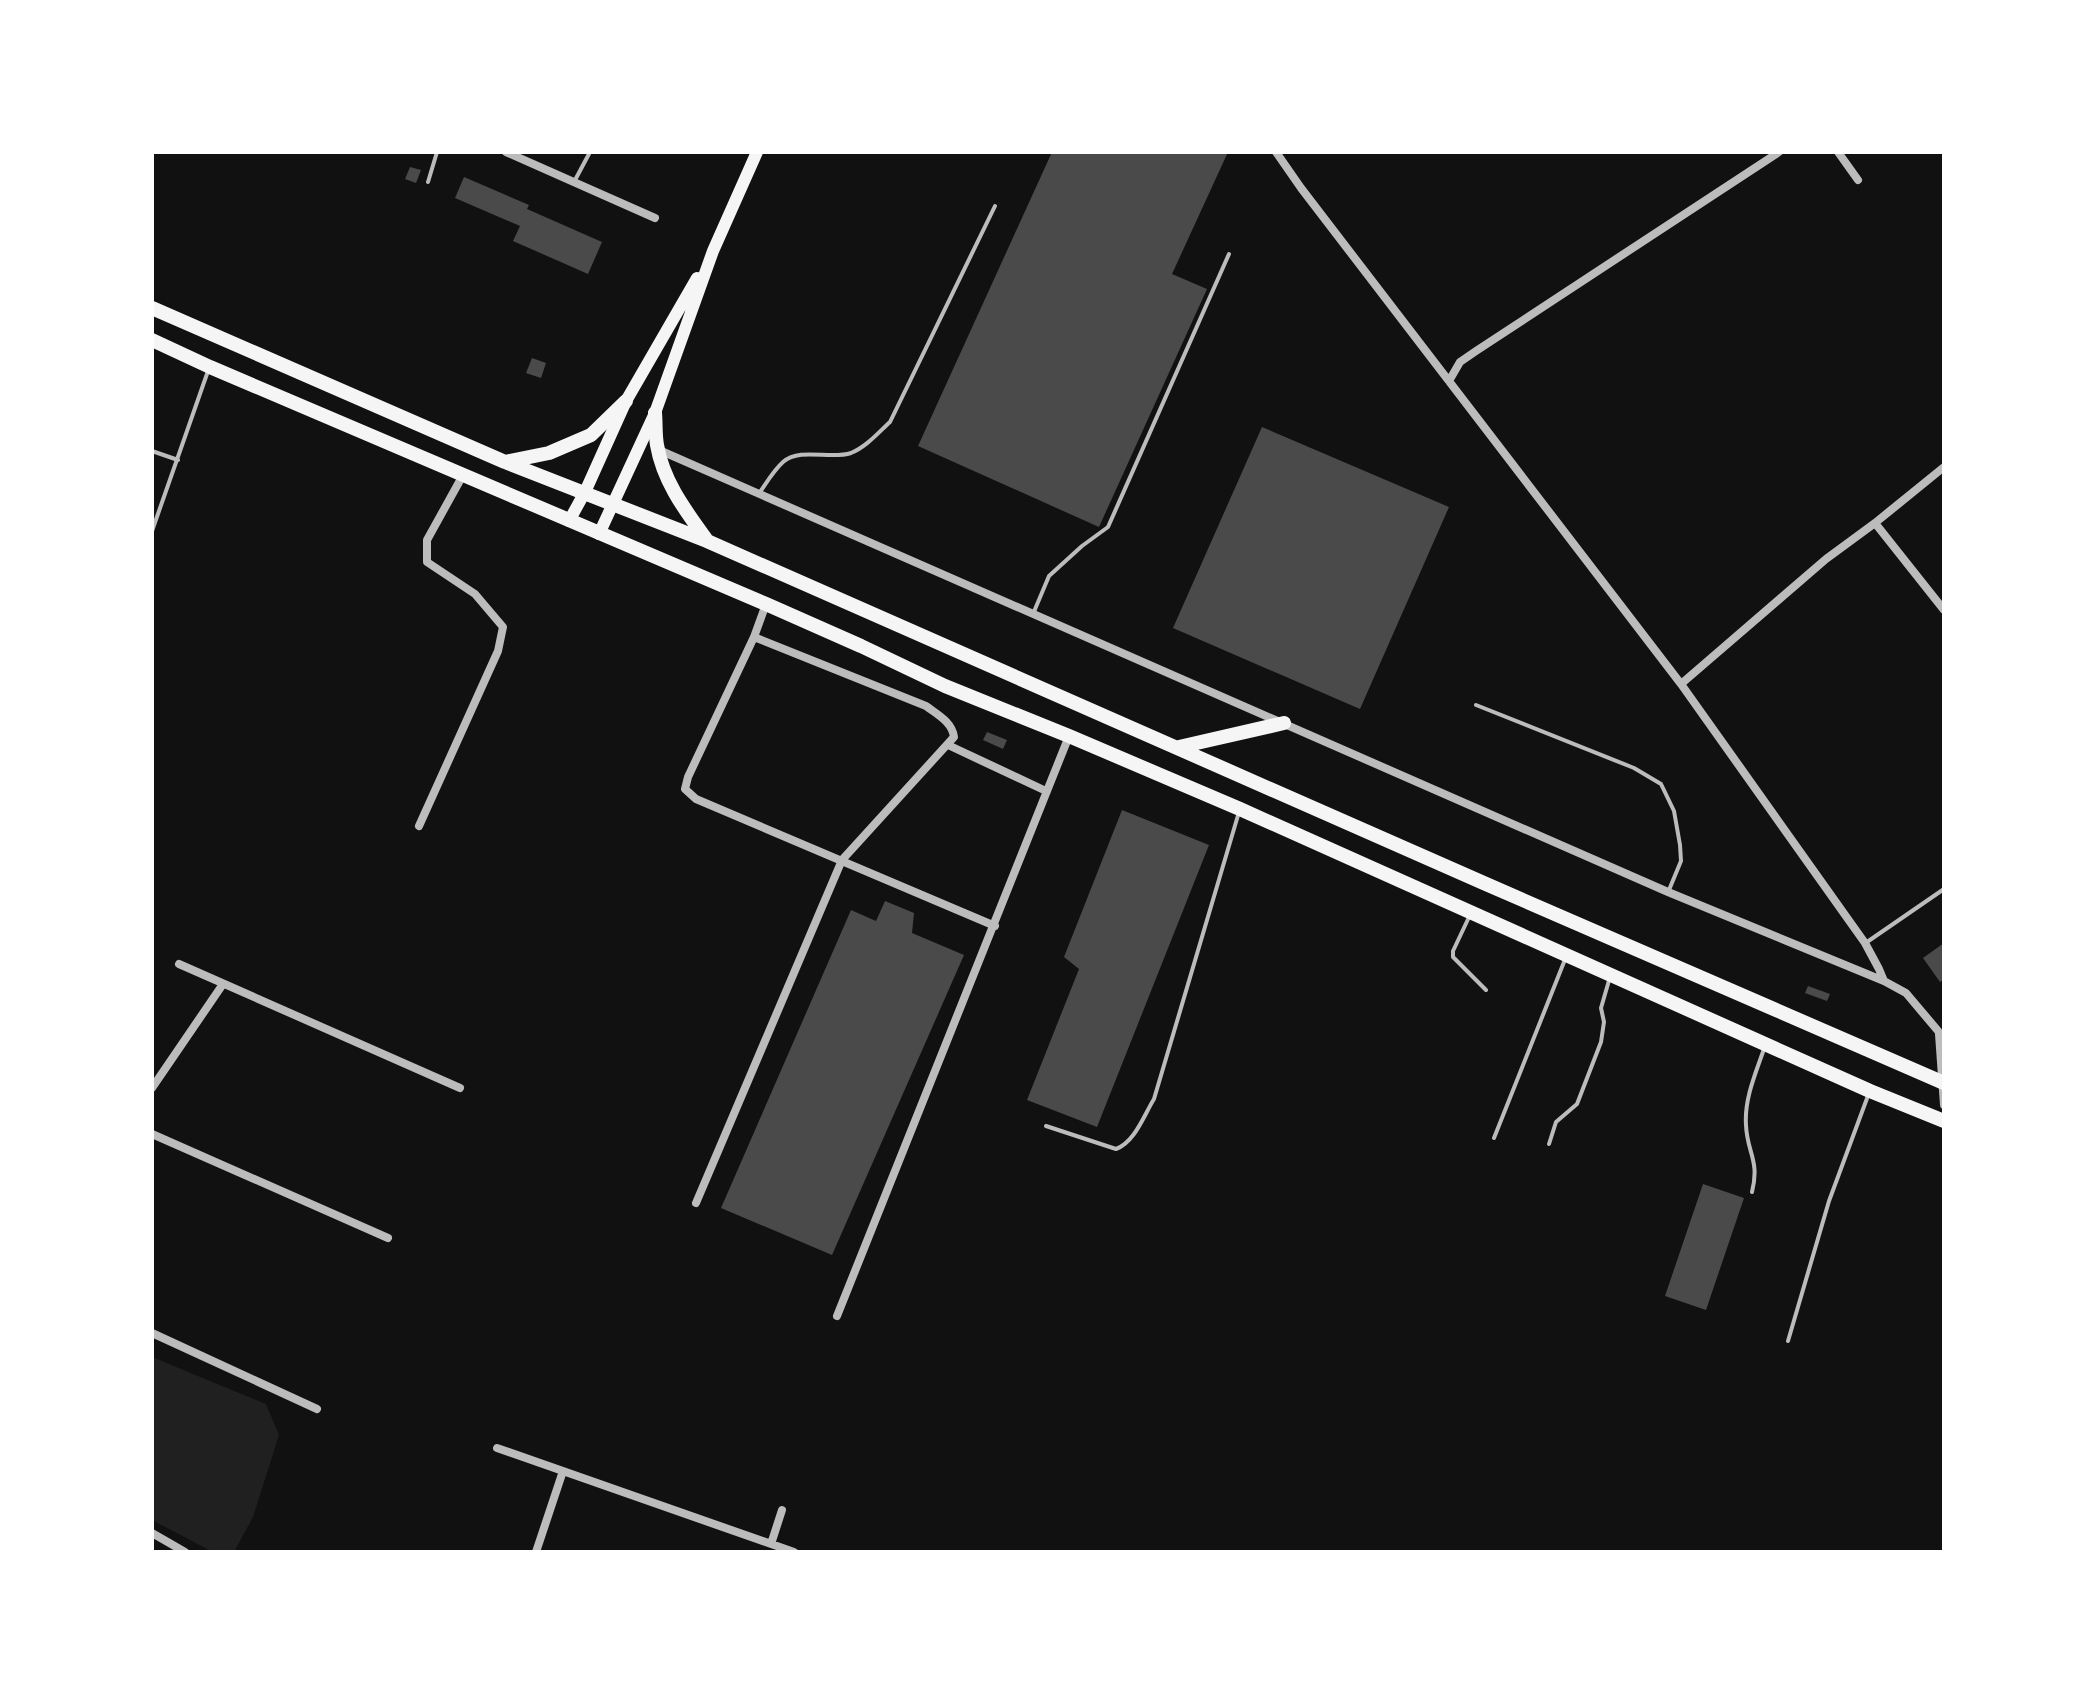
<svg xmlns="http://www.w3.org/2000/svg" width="2096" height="1704" viewBox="0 0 2096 1704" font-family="'Space Grotesk',sans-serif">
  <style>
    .green { fill: #202020 }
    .building { fill: #4a4a4a }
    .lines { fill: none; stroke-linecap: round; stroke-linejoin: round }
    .service { stroke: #bcbcbc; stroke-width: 4 }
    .minor { stroke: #bcbcbc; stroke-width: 8 }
    .secondary { stroke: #f5f5f5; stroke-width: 12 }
    .primary { stroke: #f5f5f5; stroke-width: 14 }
  </style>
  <rect width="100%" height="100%" fill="#111"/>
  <!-- green -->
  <path class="green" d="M152,1357l114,47 13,31 -26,82 -19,35h-21l-61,-32z"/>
  <!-- building -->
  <path class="building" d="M1052,152h176l-56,122 35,15 -108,238 -181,-81z
    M410,167l11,3 -5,13 -11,-4z
    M464,177l65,28 -2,4 75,33 -14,32 -75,-33 7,-15 -65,-28z
    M532,358l14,5 -5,15 -15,-5z
    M1262,427l187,80 -89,202 -187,-81z
    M987,732l20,8 -4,9 -20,-9z
    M1122,810l87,35 -112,282 -70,-27 52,-131 -15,-12z
    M885,901l29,12 -2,20 52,22 -132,300 -111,-47 130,-298 25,11z
    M1944,943v36l-4,3 -17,-24z
    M1808,986l22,8 -3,7 -22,-8z
    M1703,1184l41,14 -38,112 -41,-14z"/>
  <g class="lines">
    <!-- service -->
    <path class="service" d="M428,182l9,-30
      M574,182l16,-30
      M152,451l26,9
      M760,492c7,-10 14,-22 23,-30 18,-15 47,-2 68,-9 15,-6 27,-20 39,-31l105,-216
      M152,531l56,-160
      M1033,614l16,-38 33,-30 26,-19 121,-273
      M1476,705l158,63 27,16 13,27 6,34 1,16 -12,29
      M1470,915l-17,36v6l33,33
      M1867,942l77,-53
      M1046,1126l70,23c19,-7 28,-34 38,-50l85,-287
      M1494,1138l72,-181
      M1549,1144l7,-22 21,-18 24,-62 3,-20 -3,-14 9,-31
      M1752,1192c8,-32 -5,-39 -6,-67 -2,-27 11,-55 19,-79
      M1788,1341l41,-140 40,-108"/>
    <!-- minor -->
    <path class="minor" d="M506,152l149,66
      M1276,152l25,36 380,496 184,259 14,26 5,12
      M1838,152l20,28
      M1449,381l11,-19 16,-11 303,-199
      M659,450l1009,442 216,89 22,12 38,45
      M1875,523l69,87
      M766,604l-12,33 -66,140 -3,12 11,10 299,127
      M1681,684l145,-125 49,-36 69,-56
      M948,745l98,46
      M419,826l79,-175 5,-24 -28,-33 -48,-32v-22l36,-65
      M179,964l281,124
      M1939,1034l5,71
      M152,1088l71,-104
      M152,1134l236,104
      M696,1203l146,-343 112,-123c-2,-15 -16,-22 -28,-31l-172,-69
      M837,1316l232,-580
      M152,1333l165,76
      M497,1448l297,104
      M152,1533l33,19
      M771,1544l11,-34
      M536,1552l27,-81"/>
    <!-- secondary -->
    <path class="secondary" d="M569,521l16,-29 41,-91 71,-123
      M599,534l56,-121 58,-162 44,-99"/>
    <!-- primary -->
    <path class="primary" d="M152,308l353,154 202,79 779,343 458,199
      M152,340l58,27 556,237 95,42 84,40 124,50 171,73 630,282 74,30
      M655,413c1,10 0,21 2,32 6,36 28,65 49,94
      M505,462l44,-9 42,-18 35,-34
      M1179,747l105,-24"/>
  </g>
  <!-- border -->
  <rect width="2096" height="1704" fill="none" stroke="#ffffff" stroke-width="308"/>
</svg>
